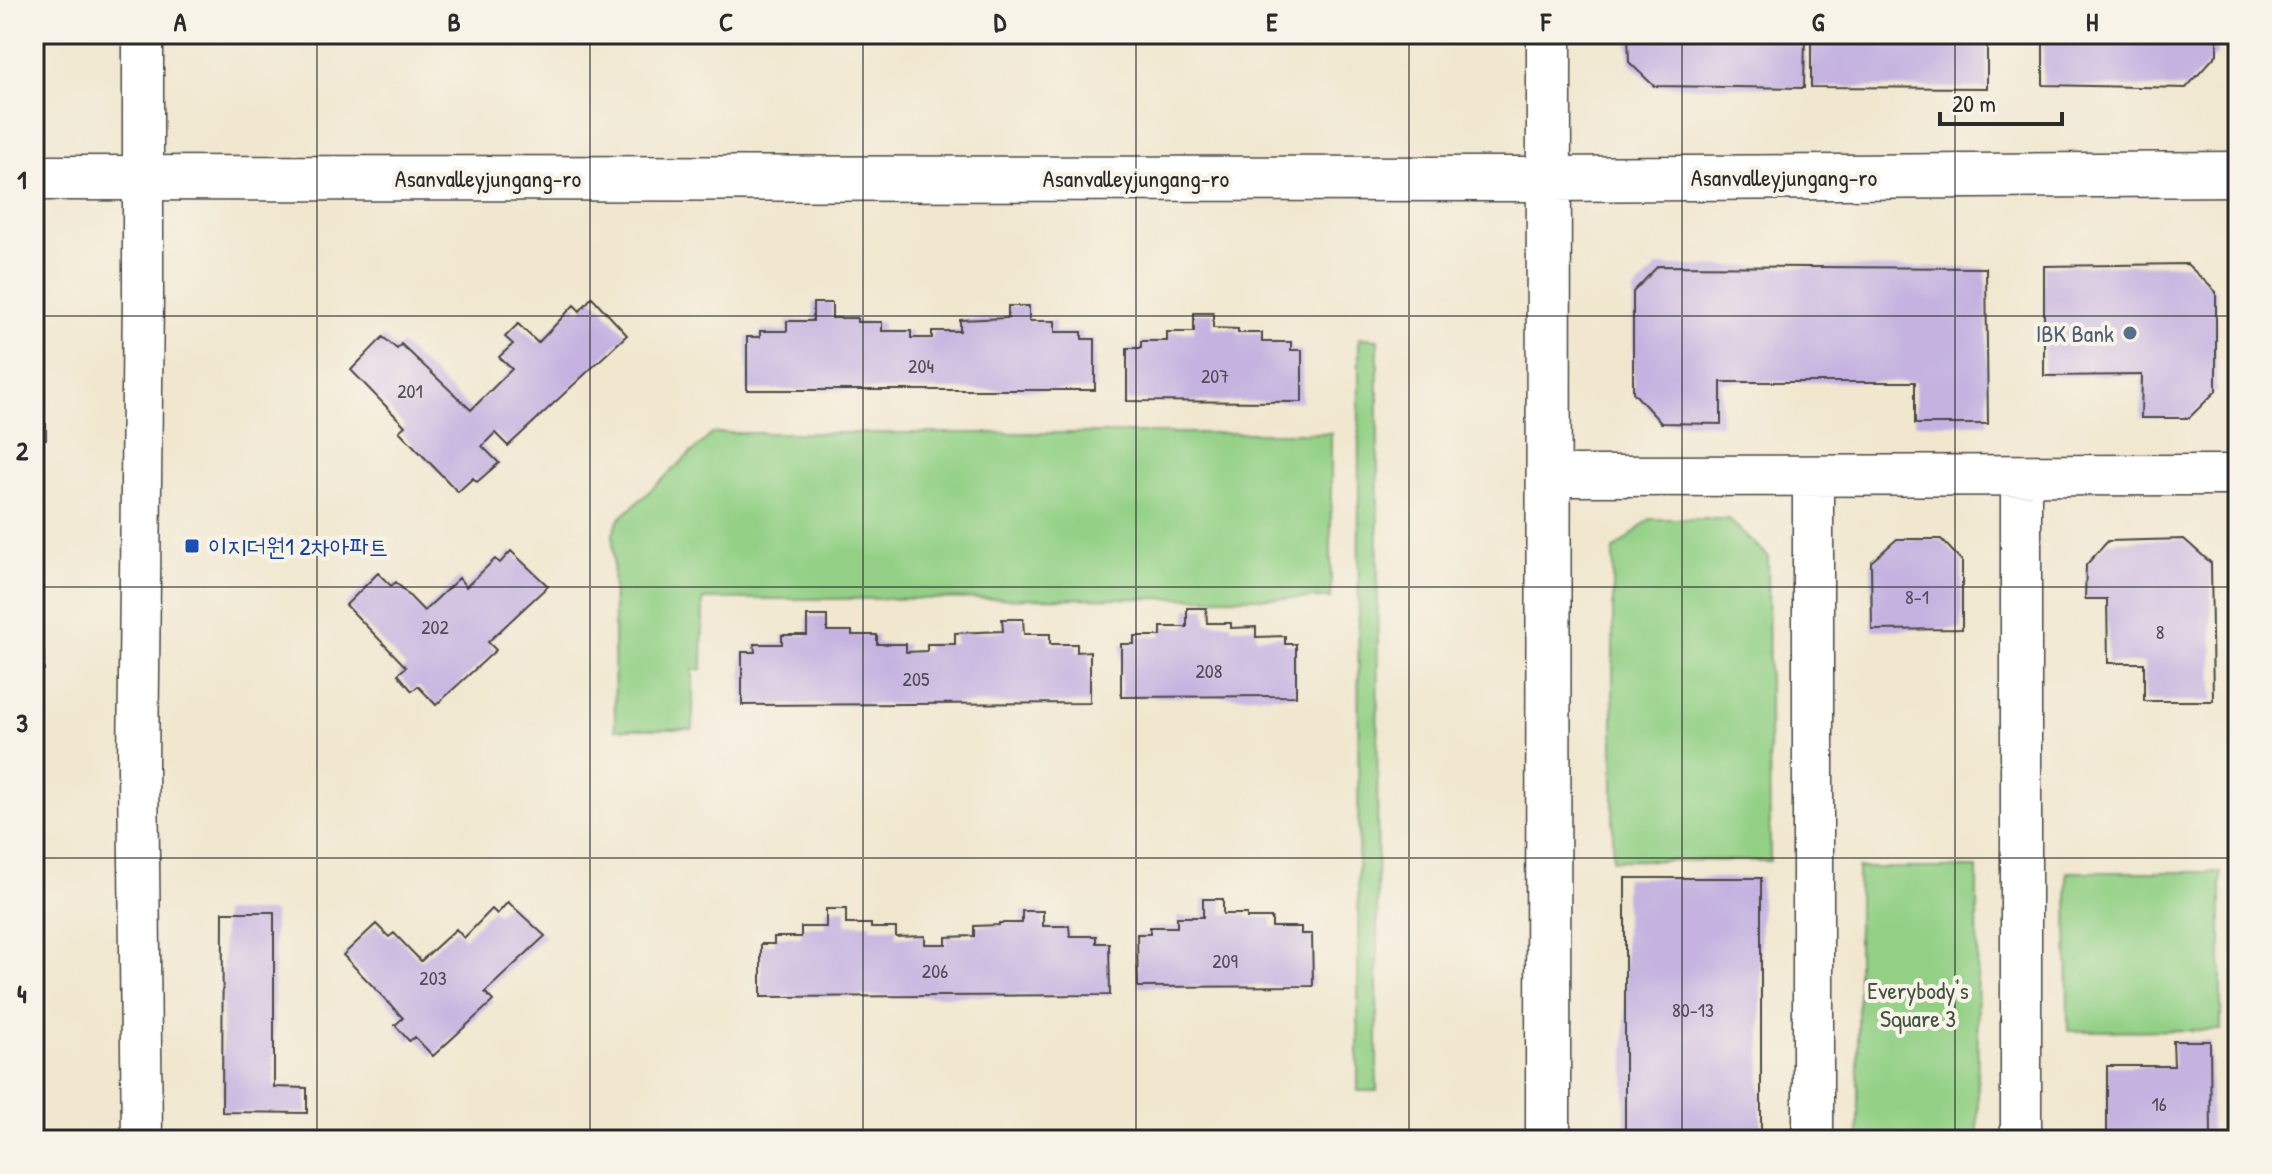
<svg xmlns="http://www.w3.org/2000/svg" width="2272" height="1174" viewBox="0 0 2272 1174" font-family="'Patrick Hand','Poor Story',sans-serif">
  <style>
    .green { fill: #93d085; stroke: #5f7e58; stroke-width: 2 }
    .building { fill: #c5b2e0 }
    .lines { fill: none; stroke-linecap: round; stroke-linejoin: round }
    .minor-casing { stroke: #494744; stroke-width: 43 }
    .tertiary-casing { stroke: #494744; stroke-width: 47 }
    .minor { stroke: #fff; stroke-width: 40 }
    .tertiary { stroke: #fff; stroke-width: 44 }
    .grid { fill: none; stroke: #2b2b2b; stroke-width: 2; stroke-opacity: 0.55 }
    .service-dot { fill: #5c6f8a; stroke: #f7f3e8; stroke-width: 3 }
    .transit-dot { fill: #1a4fb4; stroke: #f7f3e8; stroke-width: 3 }
    .labels { text-anchor: middle; dominant-baseline: central; stroke-width: 8; stroke-linejoin: round; paint-order: stroke }
    .number-label { font-size: 20px; fill: #524d58 }
    .street-label { font-size: 24px; fill: #2b2b2b; stroke: #f7f3e8 }
    .service-label { font-size: 24px; fill: #4e5e75; stroke: #f7f3e8; text-anchor: end }
    .transit-label { font-size: 24px; fill: #164399; stroke: #f7f3e8; text-anchor: start }
    .park-label { font-size: 24px; fill: #455442; stroke: #f7f3e8 }
    .neatline { fill: none; stroke: #2b2b2b; stroke-width: 3 }
    .grid-label { font-size: 26px; text-anchor: middle; font-weight: bold; fill: #2b2b2b }
  </style>
  <rect width="100%" height="100%" fill="#f7f3e8"/>
  <filter id="ink" filterUnits="userSpaceOnUse"><feTurbulence type="fractalNoise" baseFrequency=".0125" numOctaves="2"/><feDisplacementMap in="SourceGraphic" scale="16" xChannelSelector="R" yChannelSelector="G"/><feConvolveMatrix kernelMatrix="1 2 1 2 8 2 1 2 1" color-interpolation-filters="sRGB"/></filter>
  <filter id="wash" filterUnits="userSpaceOnUse"><feTurbulence type="fractalNoise" baseFrequency=".006" numOctaves="4" result="noise"/><feDisplacementMap in="SourceGraphic" scale="32" xChannelSelector="R" yChannelSelector="G"/><feGaussianBlur stdDeviation="1.8" result="paint"/><feColorMatrix in="noise" values="0 0 0 0 0 0 0 0 0 0 0 0 0 0 0 0 0 1.4 0 .05"/><feComposite in="paint" operator="in"/></filter>
  <g filter="url(#wash)">
    <rect width="100%" height="100%" fill="#f1e7cf"/>
    <!-- green -->
    <path class="green" d="M1359,338l19,1 -1,752h-19z
      M713,433h618v165l-628,1 -1,70 -9,1v59h-78l-2,-196 6,-14z
      M1650,519h78l40,37 2,305 -157,-1v-309z
      M1858,868h119l1,272h-120z
      M2067,872h154v158l-153,1z"/>
    <g id="blocks">
      <!-- building -->
      <path class="building" d="M1628,34h177l-1,54 -150,-2 -25,-24z
        M1811,34h176v54l-176,-1z
        M2043,34h174v20l-31,34 -143,-3z
        M2187,264l29,28v99l-27,27h-48l1,-43 -98,1v-110z
        M1658,266l328,2 2,156h-73v-42h-194v42l-60,-1 -28,-31v-100z
        M592,297l35,38 -119,111 -13,-13 -13,13 17,17 -22,19 -4,-4 -15,14 -59,-61 6,-5 -54,-56 32,-33 14,12 4,-5 70,66 41,-41 -13,-12 14,-13 -8,-7 13,-13 20,19 36,-38 6,6z
        M813,303h19v15h25v4h25v9h29v7h21v-7h28v-11l48,-2v-12h21v15h26v11h27v7h13v51h-348v-53h13v-6h27v-10h26z
        M1194,313h19v15l25,1v4h24v9h29v8h11v52l-175,-1v-53h14v-7h26v-9h27z
        M34,424h12v15h-12z
        M1897,539h44l21,22v68l-90,1 -1,-68z
        M2184,539l27,24 2,138h-69v-38h-36l-1,-64h-22l1,-34 22,-24z
        M511,551l37,35 -60,56 8,8 -60,55 -18,-19 -6,5 -14,-17 8,-7 -60,-62 32,-32 13,13 5,-4 28,29 35,-33 7,9 29,-28 5,4z
        M1187,608h19l1,15h24v5l25,-1v10l29,-1v8h11v52l-175,1v-53h13v-8h27v-9h26z
        M807,616h20v15h25v4h25v9h29v8l21,-1v-7h28v-11l48,-2 -1,-12h21l1,15h26v10h27v8l13,-1v52l-348,2v-53h13l-1,-8h28v-9h25z
        M34,650h10v20h-10z
        M1625,878h136v262h-136z
        M1203,899h20v15h24v4h25v9h29v7h11l1,52 -175,1 -1,-53h13v-7h27v-10h26z
        M508,902l37,34 -60,56 8,9 -60,55 -18,-19 -6,4 -14,-16 8,-7 -60,-63 33,-31 13,13 5,-4 27,28 35,-32 8,9 28,-29 5,5z
        M826,909h20v15h25v4h25v9l29,-1v8h21v-7l28,-1v-10l25,-1v-2h23v-12h21v15h26l1,10h26v7h13l1,52 -349,2v-53h13v-7h27v-10h25z
        M223,912h51v175l33,1v25l-85,-1z
        M2173,1041h37l1,99h-104v-74h67z"/>
    </g>
  </g>
  <g filter="url(#ink)">
    <use href="#blocks" fill-opacity="0" stroke="#494744" stroke-width="2"/>
    <g class="lines">
      <defs>
        <path id="minor" d="M1550,476l688,-1
          M1813,477v663
          M142,1140l-4,-373 5,-471v-262
          M2021,1140v-663"/>
        <path id="tertiary" d="M34,178l1515,1 689,-5
          M1548,1140l1,-1106"/>
      </defs>
      <!-- minor casing -->
      <use href="#minor" class="minor-casing"/>
      <!-- tertiary casing -->
      <use href="#tertiary" class="tertiary-casing"/>
      <!-- minor -->
      <use href="#minor" class="minor"/>
      <!-- tertiary -->
      <use href="#tertiary" class="tertiary"/>
    </g>
  </g>
  <!-- grid -->
  <path class="grid" d="M317,34v1106M590,34v1106M863,34v1106M1136,34v1106M1409,34v1106M1682,34v1106M1955,34v1106M34,316h2204M34,587h2204M34,858h2204"/>
  <!-- markers -->
  <circle class="service-dot" cx="2130" cy="333" r="8"/>
  <rect class="transit-dot" x="184" y="538" width="16" height="16" rx="4"/>
  <g class="labels">
    <!-- number labels -->
    <g class="number-label">
      <text x="921" y="365">204</text>
      <text x="1215" y="375">207</text>
      <text x="410" y="390">201</text>
      <text x="1917" y="596">8-1</text>
      <text x="435" y="626">202</text>
      <text x="2160" y="631">8</text>
      <text x="1209" y="670">208</text>
      <text x="916" y="678">205</text>
      <text x="1225" y="960">209</text>
      <text x="935" y="970">206</text>
      <text x="433" y="977">203</text>
      <text x="1693" y="1009">80-13</text>
      <text x="2159" y="1103">16</text>
    </g>
    <!-- street labels -->
    <g class="street-label">
      <text x="1784" y="177">Asanvalleyjungang-ro</text>
      <text x="488" y="178">Asanvalleyjungang-ro</text>
      <text x="1136" y="178">Asanvalleyjungang-ro</text>
    </g>
    <!-- service labels -->
    <g class="service-label">
      <text x="2114" y="333">IBK Bank</text>
    </g>
    <!-- transit labels -->
    <g class="transit-label">
      <text x="208" y="546">이지더원1 2차아파트</text>
    </g>
    <!-- park labels -->
    <g class="park-label">
      <text x="1918" y="990">Everybody's<tspan x="1918" dy="28">Square 3</tspan></text>
    </g>
  </g>
  <!-- margin -->
  <rect width="2272" height="1174" fill="none" stroke="#f7f3e8" stroke-width="88"/>
  <!-- scale -->
  <path d="M1940 112v12h122v-12" fill="none" stroke="#2b2b2b" stroke-width="4"/>
  <text x="1952" y="112" font-size="24" fill="#2b2b2b" stroke="#f7f3e8" stroke-width="6" paint-order="stroke">20 m</text>
  <rect x="44" y="44" width="2184" height="1086" class="neatline"/>
  <g class="grid-label">
    <text x="180" y="31">A</text>
    <text x="454" y="31">B</text>
    <text x="726" y="31">C</text>
    <text x="1000" y="31">D</text>
    <text x="1272" y="31">E</text>
    <text x="1546" y="31">F</text>
    <text x="1818" y="31">G</text>
    <text x="2092" y="31">H</text>
    <text x="22" y="189">1</text>
    <text x="22" y="460">2</text>
    <text x="22" y="732">3</text>
    <text x="22" y="1003">4</text>
  </g>
</svg>
